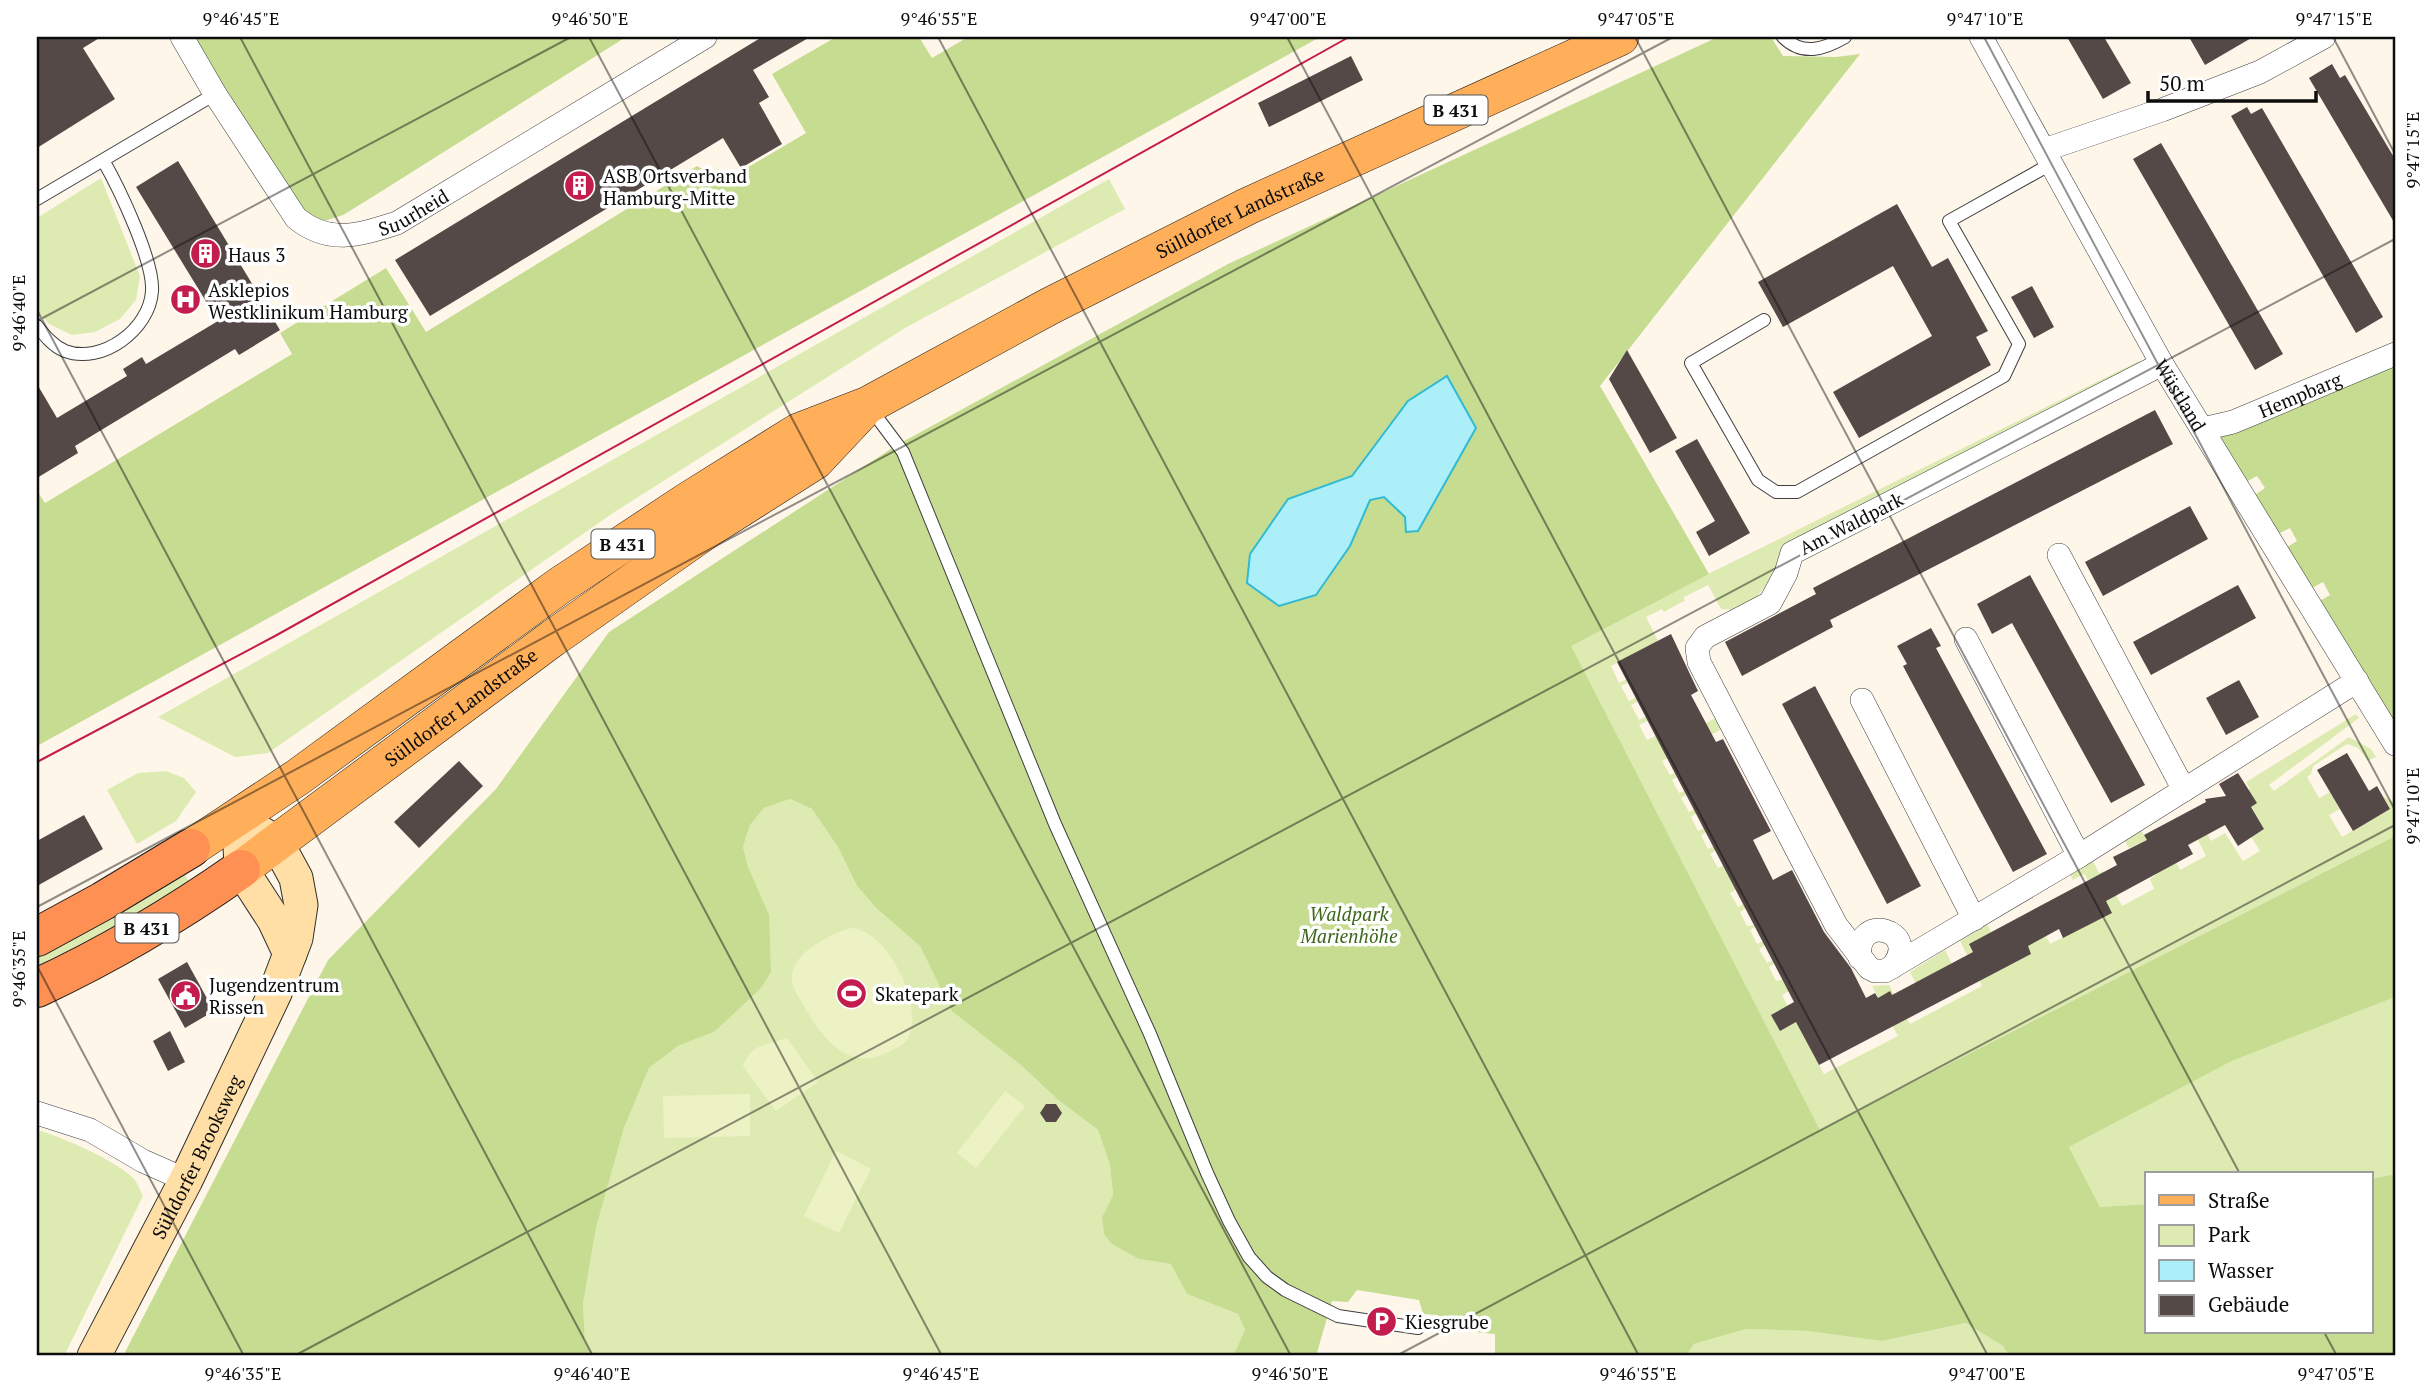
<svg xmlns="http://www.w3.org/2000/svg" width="2432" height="1393" viewBox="0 0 2432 1393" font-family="'PT Serif',serif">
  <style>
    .green { fill: #ddebb2 }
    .forest { fill: #c5dc91; fill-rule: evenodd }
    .pitch { fill: #edf2c5 }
    .water { fill: #aceff9; stroke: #30bad4; stroke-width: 2 }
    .building { fill: #554948 }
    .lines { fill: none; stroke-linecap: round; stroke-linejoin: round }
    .service-casing { stroke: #3f3f3f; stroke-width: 14 }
    .minor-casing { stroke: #3f3f3f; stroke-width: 24 }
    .secondary-casing { stroke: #2e2e2e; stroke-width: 35 }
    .primary-casing { stroke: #1d1d1d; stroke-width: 38 }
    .trunk-casing { stroke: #1d1d1d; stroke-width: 40 }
    .service { stroke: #fff; stroke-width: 12 }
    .minor { stroke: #fff; stroke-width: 23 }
    .secondary { stroke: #ffdfa5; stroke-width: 33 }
    .primary { stroke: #ffaf5a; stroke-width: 37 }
    .trunk { stroke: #fe9053; stroke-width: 38 }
    .tram { stroke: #c21d4d; stroke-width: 2 }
    .ticks { fill: none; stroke: #0c0c0c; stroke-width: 2; stroke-opacity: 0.45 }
    .labels { text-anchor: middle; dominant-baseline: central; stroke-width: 7; stroke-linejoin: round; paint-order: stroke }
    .shield { fill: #fff; stroke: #555; stroke-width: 2 }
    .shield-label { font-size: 18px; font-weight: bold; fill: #0c0c0c }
    .poi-label { font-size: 19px; fill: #0c0c0c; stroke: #fff; text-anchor: start }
    .street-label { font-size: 19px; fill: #0c0c0c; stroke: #fff }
    .park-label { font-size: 19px; font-style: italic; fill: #3c6619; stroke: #fff }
    .neatline { fill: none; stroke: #0c0c0c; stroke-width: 2.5 }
    .ticks-label { font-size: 18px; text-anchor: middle; fill: #0c0c0c }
  </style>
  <rect width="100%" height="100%" fill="#fff6ea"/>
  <!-- green -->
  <path class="green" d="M101,178l39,98 -4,24 -16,19 -25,13 -23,3 -23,-11 -12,-13v-93z
    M1109,179l16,30 -220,119 -289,183 -348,242 -33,4 -77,-40z
    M2139,361l4,5 -360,182c-10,27 -26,67 -62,61l-13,-24 -24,12 1,4 -3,1 -18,10 -2,-3 -16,8 12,24 -47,25 8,17 8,-4 2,3 -8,4 8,15 8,-4 2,4 -8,4 8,15 8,-4 2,4 -10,5 8,15 10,-5 33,-3 29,-16 3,13 -60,32 8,14 6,-3 2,4 -6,4 7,13 7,-2 2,3 -7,4 8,14 6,-3 2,4 -6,4 7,14 7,-3 2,4 -6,3 7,14 6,-3 2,4 -6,4 8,14 6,-3 13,24 -7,4 8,14 6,-3 2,4 -6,4 7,14 8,-1 1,1 -6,4 7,14 6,-3 2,4 -6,4 8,14 6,-3 2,3 -6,4 7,14 49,-10 -43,24 42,79 74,-38 -26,-50 17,-1 21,39 72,-38 -22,-45 27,-17 22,41 22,-11 -5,-12 18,-9 6,11 61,-31 -18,-35 -5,2 -4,-6 -11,6 -4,-7 23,-14 7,14 4,-2 19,35 32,-17 -4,-10 7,-5 -16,-31 -12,5 -5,-9 16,-11 4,7 14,-7 22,42 26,-14 -21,-42 16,8 10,19 14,-8 18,28 17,-10 -9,-14 13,-8 -21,-35 7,-5 -4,-7 110,-68 3,4 -90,67 5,6 75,-54 22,12 5,8 -8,4 -10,-13 -11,-4 -34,22 -2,8 -4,3 12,21 11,-6 10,17 -11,6 13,22 48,-28 -7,-13 12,7v33l-575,294 -250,-484 134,-70z
    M166,771l18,7 12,14 -20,29 -39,23 -30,-54 31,-17z
    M790,799l22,10 27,40 18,37 19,22 44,38 33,65 69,55 35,33 41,31 12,35 3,30 -11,22 37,42 33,5 15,30 51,20 7,16 -12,26h-639l-9,-14 -2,-38 13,-76 28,-100 25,-60 29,-22 36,-14 34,-165 -5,-20 7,-22 14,-17z
    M184,873l6,10 -124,72 -29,13v-12z
    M1945,950l8,16 -36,20 -7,-14z
    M2395,997v177l-24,5v-5h-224v30l-47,3 -31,-60 163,-86z
    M37,1130c26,7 75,29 95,47 5,4 8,13 11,19l-79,160h-27z
    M1967,1323l36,23 6,10h-323l8,-12 52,-15 61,2 75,10z"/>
  <!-- forest -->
  <path class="forest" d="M194,37h432l-252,159 -31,19 -31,10 -90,-134z
    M836,37h83l13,21 36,-21h352l-1283,709v-255l8,12 247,-149 -12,-21 106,-65 40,64 271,-166 26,16 83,-49 -34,-59z
    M1718,37h53l12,19 53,1 24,-3 -260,332 109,188 -138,72 249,484 575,-294v161l-163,64 -163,86 31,60 47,-3v128h224v-153l24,-5v182h-386l-6,-10 -37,-23 -84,18 -75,-10 -61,-2 -52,15 -8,12h-191v-22l-58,-6 1,-13 -15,-1 -4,-14 -62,-10 -9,12 -16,-1 -16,55h-83l12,-26 -7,-16 -51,-20 -16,-30 -32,-5 -27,-15 -8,-10 -2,-17 11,-22 -3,-30 -12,-35 -41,-31 -35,-33 -70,-55 -32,-65 -44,-38 -19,-22 -18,-37 -27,-40 -22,-10 -26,9 -14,17 -7,22 5,20 21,48 2,57 -10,16 -47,44 -36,14 -29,22 -25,60 -28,100 -13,76 2,38 9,14h-471l205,-396 168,-171 113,-157 288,-187 331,-181zM1447,376l-42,141 -21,-20 -14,3 -20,46 -62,-47 64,-23 56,-75z
    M2395,364v363l-77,-125 12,-7 -7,-13 -13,7 -26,-40 13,-8 -7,-13 -14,7 -24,-38 13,-9 -8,-12 -13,7 -29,-46z"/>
  <!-- pitch -->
  <path class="pitch" d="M850,928c38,1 75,79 58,110 -4,8 -15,11 -22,15 -39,19 -65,-17 -82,-47 -5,-9 -13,-19 -12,-29 1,-25 38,-42 58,-49z
    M787,1038l31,44 -42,29 -33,-45c7,-22 26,-22 44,-28z
    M1005,1091l20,15 -49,62 -19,-15z
    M750,1094v42l-86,2 -1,-42z
    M836,1151l35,18 -32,64 -35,-17z"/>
  <!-- water -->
  <path class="water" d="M1447,376l29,52 -58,103 -12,1 -1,-15 -21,-20 -14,3 -20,46 -34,49 -37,11 -32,-23 3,-29 38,-55 64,-23 56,-75z"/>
  <!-- building -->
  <path class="building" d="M37,37h64l-18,11 32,51 -78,49z
    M762,37h48l-57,33 16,27 -10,6 23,41 -41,24 -18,-30 -293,178 -35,-56z
    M2067,37h37l27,46 -28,16z
    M2189,37h64l-48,28z
    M1351,56l12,24 -94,47 -11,-24z
    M2332,64l8,14 5,-3 50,84v65l-86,-146z
    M2247,107l4,7 11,-6 121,209 -27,16 -125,-217z
    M2161,143l122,211 -28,16 -122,-211z
    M178,161l102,169 -41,25 -4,-6 -160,97 3,7 -41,25v-94l20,34 70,-42 -4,-7 19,-12 4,7 72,-43 -82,-134z
    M1897,204l35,63 16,-9 40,73 -12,6 15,28 -132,73 -26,-46 99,-56 -39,-70 -110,61 -25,-45z
    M2032,286l22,41 -20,11 -23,-41z
    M1627,350l50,88 -27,15 -41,-74z
    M2155,410l18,34 -343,176 3,7 -91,49 -17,-34 91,-48 -3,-6z
    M1697,439l53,94 -41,23 -13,-24 19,-11 -40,-70z
    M2190,506l18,33 -105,57 -18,-34z
    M2030,575l115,210 -34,18 -99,-180 -20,11 -15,-30z
    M2238,585l18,33 -105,57 -18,-33z
    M1931,628l10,18 -5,2 111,206 -34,18 -110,-206 4,-2 -10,-18z
    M1671,634l27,57 -7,4 25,47 7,-3 48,92 -18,9 20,40 19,-10 32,62 27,36 15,30 9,-5 3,5 12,-7 2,4 81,-43 -4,-8 148,-79 -4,-8 34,-17 -3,-5 62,-33 -1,-3 21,-3 -7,-12 19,-11 19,30 -6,4 13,22 -26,17 -13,-21 -37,20 5,9 -87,47 6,12 -49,25 -4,-9 -31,17 3,8 -212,111 -23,-43 -16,9 -9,-16 23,-13 -177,-340z
    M2239,680l20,37 -33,18 -20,-37z
    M1815,686l106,200 -34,18 -105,-200z
    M2347,753l22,38 8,-5 13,23 -37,22 -36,-61z
    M459,761l24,25 -64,62 -25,-26z
    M84,815l19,34 -66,37v-45z
    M187,962l27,49 -29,17 -27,-49z
    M170,1031l15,31 -17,9 -15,-30z
    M1046,1104h10l6,9 -6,9h-10l-6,-9z"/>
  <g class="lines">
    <defs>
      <path id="service" d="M1783,37c19,19 40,13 62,0
        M37,199l178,-105
        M1764,320l-73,43 67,117 18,12h21l207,-116 15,-32 -70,-123 102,-57
        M37,326c8,10 16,20 28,25 37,14 85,-22 87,-60 2,-30 -33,-103 -49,-131
        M870,408l33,44 152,372 95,210 57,139 22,48 20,36 18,20 18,13 53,26 80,12"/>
      <g id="minor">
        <path id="s1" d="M182,37l33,57 81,124c33,27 63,17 101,5l308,-186"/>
        <path id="s2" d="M1981,37l181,327 233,380"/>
        <path d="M2044,150l118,-40 98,-38 64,-35"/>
        <path d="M2162,364l-370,189 -6,20 -16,30 -65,34 -8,11 2,14 137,263 33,43 6,3h10l194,-115 278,-175"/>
        <path id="s3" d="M2203,429l30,-7 162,-68"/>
        <path d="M2059,555l125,235"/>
        <path d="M1966,639l113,217"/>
        <path d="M1862,700l112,219"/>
        <path d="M1860,958c-6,-47 63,-28 32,9"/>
        <path d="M37,1113l53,17 53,31 43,19"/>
      </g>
      <g id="secondary">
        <path d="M240,845l1,24 33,51 16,34"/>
        <path id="s4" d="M94,1356l92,-176 89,-187 21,-55 5,-33 -5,-27 -19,-35 -40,-25"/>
      </g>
      <g id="primary">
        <path id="s5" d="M191,848l107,-71 261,-191 130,-86 109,-68 70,-27 182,-99 198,-100 372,-169"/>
        <path id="s6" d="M241,869l312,-231 155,-109 107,-68 47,-50"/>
      </g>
      <path id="trunk" d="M37,937l66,-36 88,-53
        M37,988c71,-33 140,-74 204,-119"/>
    </defs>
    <!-- service casing -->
    <use href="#service" class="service-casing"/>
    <!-- minor casing -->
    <use href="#minor" class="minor-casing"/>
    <!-- secondary casing -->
    <use href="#secondary" class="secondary-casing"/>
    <!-- primary casing -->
    <use href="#primary" class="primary-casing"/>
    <!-- trunk casing -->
    <use href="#trunk" class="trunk-casing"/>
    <!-- service -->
    <use href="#service" class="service"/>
    <!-- minor -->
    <use href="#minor" class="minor"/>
    <!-- secondary -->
    <use href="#secondary" class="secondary"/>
    <!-- primary -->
    <use href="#primary" class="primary"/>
    <!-- trunk -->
    <use href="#trunk" class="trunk"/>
    <!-- tram -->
    <path class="tram" d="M37,762l238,-126 1074,-599"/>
  </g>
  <!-- ticks -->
  <path class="ticks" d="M240,37l702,1319M589,37l702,1319M938,37l701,1319M1287,37l701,1319M1635,37l605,1137M1984,37l411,773M2333,37l62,117M37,310l556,1046M37,321l534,-284M37,907l1636,-870M37,966l207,390M2324,1332l13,24M294,1356l2101,-1117M1396,1356l999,-531"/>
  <!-- icons -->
  <defs>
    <symbol id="building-disc" viewBox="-11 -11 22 22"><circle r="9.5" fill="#c21d4d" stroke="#fff"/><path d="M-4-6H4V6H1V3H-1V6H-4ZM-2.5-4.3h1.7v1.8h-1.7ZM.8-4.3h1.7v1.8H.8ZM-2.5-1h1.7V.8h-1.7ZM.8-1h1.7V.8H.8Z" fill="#fff"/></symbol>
    <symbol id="hospital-disc" viewBox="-11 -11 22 22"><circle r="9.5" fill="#c21d4d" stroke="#fff"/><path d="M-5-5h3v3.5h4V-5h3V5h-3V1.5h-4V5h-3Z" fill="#fff"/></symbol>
    <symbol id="stadium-disc" viewBox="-11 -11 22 22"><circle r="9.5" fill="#c21d4d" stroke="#fff"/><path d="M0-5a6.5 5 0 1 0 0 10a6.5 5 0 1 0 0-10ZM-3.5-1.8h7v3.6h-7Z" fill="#fff"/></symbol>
    <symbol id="civic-disc" viewBox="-11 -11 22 22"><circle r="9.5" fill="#c21d4d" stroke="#fff"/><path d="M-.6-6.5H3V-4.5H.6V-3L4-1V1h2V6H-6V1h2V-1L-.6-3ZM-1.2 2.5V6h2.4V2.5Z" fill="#fff"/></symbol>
    <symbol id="parking-disc" viewBox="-11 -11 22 22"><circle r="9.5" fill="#c21d4d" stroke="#fff"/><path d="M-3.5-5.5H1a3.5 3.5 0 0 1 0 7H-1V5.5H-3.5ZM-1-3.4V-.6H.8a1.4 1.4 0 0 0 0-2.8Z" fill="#fff"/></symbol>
  </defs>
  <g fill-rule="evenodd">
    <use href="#building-disc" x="562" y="168" width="35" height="35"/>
    <use href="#building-disc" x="188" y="236" width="35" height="35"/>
    <use href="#hospital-disc" x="168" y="282" width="35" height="35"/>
    <use href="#stadium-disc" x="834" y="976" width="35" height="35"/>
    <use href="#civic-disc" x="168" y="978" width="35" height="35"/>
    <use href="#parking-disc" x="1364" y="1304" width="35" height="35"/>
  </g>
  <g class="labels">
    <!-- shield labels -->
    <g class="shield">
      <rect x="1424.5" y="95.5" width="63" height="29" rx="5"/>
      <rect x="591.5" y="529.5" width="63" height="29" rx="5"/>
      <rect x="115.5" y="913.5" width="63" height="29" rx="5"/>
    </g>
    <g class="shield-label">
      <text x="1456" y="110">B 431</text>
      <text x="623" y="544">B 431</text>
      <text x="147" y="928">B 431</text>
    </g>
    <!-- poi labels -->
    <g class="poi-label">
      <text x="603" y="175">ASB Ortsverband<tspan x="603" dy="22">Hamburg-Mitte</tspan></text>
      <text x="228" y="254">Haus 3</text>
      <text x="208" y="289">Asklepios<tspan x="208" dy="22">Westklinikum Hamburg</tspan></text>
      <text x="209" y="984">Jugendzentrum<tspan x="209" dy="22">Rissen</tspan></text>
      <text x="875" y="993">Skatepark</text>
      <text x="1405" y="1321">Kiesgrube</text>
    </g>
    <!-- street labels -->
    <g class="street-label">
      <text stroke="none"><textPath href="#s1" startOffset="340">Suurheid</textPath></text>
      <text stroke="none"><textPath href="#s5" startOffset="1230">Sülldorfer Landstraße</textPath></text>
      <text stroke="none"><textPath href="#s2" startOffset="410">Wüstland</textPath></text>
      <text stroke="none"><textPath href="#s3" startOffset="103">Hempbarg</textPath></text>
      <text transform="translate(1851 523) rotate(-27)">Am Waldpark</text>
      <text stroke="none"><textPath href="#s6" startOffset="273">Sülldorfer Landstraße</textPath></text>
      <text stroke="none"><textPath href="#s4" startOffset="224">Sülldorfer Brooksweg</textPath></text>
    </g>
    <!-- park labels -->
    <g class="park-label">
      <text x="1349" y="913">Waldpark<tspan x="1349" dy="22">Marienhöhe</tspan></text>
    </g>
  </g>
  <!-- border -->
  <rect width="2432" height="1393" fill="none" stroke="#ffffff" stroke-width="77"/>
  <!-- legend -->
  <rect x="2145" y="1172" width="228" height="161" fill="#ffffff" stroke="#9e9e9e" stroke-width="2"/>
  <rect x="2159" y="1195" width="35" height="10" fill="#ffaf5a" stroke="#9e9e9e" stroke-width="2"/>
  <text x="2208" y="1208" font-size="21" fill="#0c0c0c">Straße</text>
  <rect x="2159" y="1225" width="35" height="21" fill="#ddebb2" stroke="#9e9e9e" stroke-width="2"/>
  <text x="2208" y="1242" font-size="21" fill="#0c0c0c">Park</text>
  <rect x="2159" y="1260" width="35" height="21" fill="#aceff9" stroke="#9e9e9e" stroke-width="2"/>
  <text x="2208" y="1278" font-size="21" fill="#0c0c0c">Wasser</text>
  <rect x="2159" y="1295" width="35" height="21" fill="#554948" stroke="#9e9e9e" stroke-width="2"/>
  <text x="2208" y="1312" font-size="21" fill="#0c0c0c">Gebäude</text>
  <!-- scale -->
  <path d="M2148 91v10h168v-10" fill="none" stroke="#0c0c0c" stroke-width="3.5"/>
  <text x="2159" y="91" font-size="21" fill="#0c0c0c" stroke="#ffffff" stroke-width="5" paint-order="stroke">50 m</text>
  <rect x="38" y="38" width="2356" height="1316" class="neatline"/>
  <g class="ticks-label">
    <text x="241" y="25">9°46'45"E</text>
    <text x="590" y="25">9°46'50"E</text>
    <text x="939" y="25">9°46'55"E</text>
    <text x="1288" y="25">9°47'00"E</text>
    <text x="1636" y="25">9°47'05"E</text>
    <text x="1985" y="25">9°47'10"E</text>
    <text x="2334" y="25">9°47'15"E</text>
    <text transform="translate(2413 150) rotate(-90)" y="6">9°47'15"E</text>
    <text transform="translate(19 313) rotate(-90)" y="6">9°46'40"E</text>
    <text transform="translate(2413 806) rotate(-90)" y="6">9°47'10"E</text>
    <text transform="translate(19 969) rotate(-90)" y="6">9°46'35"E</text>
    <text x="243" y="1380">9°46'35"E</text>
    <text x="592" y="1380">9°46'40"E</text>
    <text x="941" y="1380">9°46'45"E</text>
    <text x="1290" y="1380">9°46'50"E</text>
    <text x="1638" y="1380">9°46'55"E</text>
    <text x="1987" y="1380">9°47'00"E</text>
    <text x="2336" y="1380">9°47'05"E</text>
  </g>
</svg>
